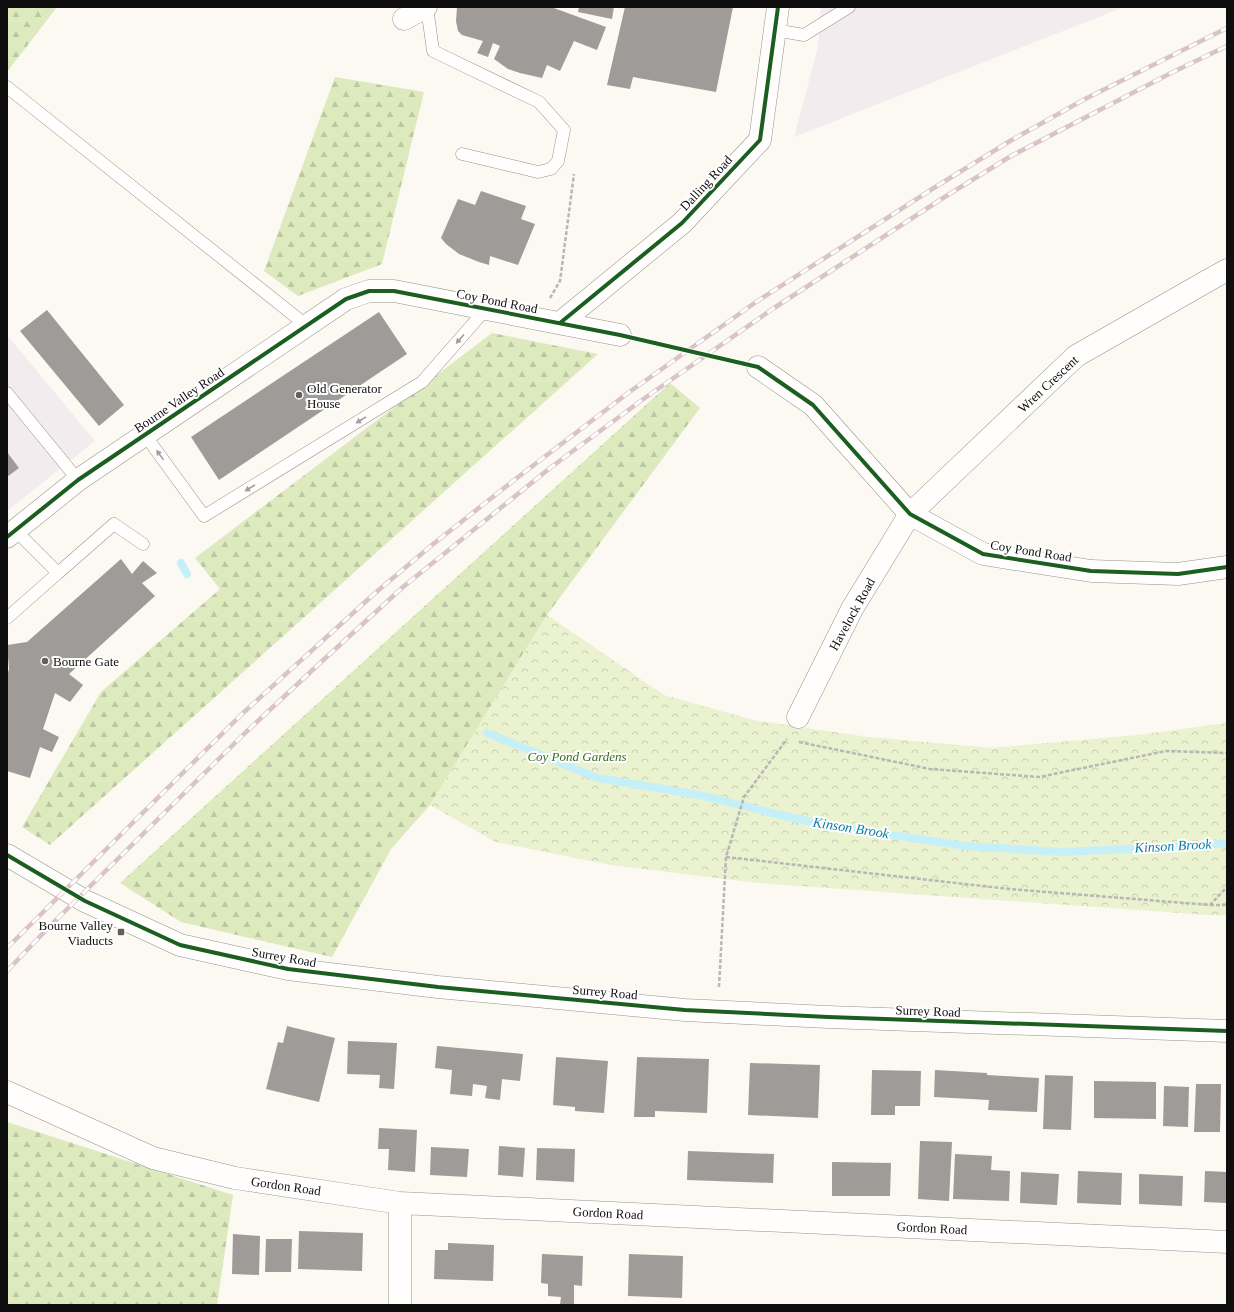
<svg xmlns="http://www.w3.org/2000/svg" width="1234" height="1312" viewBox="0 0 1234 1312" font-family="Georgia,serif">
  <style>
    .industrial { fill: #f2ecef }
    .forest { fill: url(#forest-firs) }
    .park { fill: url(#park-crowns) }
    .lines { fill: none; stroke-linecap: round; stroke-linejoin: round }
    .stream { stroke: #c6f0f8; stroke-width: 8 }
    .building { fill: #9f9b98 }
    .service-casing { stroke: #959391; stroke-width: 13 }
    .minor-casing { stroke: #959391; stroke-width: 23 }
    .tertiary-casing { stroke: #959391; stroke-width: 23 }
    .path { stroke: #b8b7b6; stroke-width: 2.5; stroke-dasharray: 4 2; stroke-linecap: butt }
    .service { stroke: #fffefd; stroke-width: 12 }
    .minor { stroke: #fffefd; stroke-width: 22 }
    .tertiary { stroke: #fffefd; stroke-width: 22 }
    .rail-casing { stroke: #d9c3c8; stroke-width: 4.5 }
    .rail { stroke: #fff; stroke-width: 3; stroke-dasharray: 9; stroke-linecap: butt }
    .cycleway-casing { stroke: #fff; stroke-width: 6 }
    .cycleway { stroke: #1b5e20; stroke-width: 4 }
    .oneway { fill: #9f9e9d }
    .poi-dot { fill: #61605e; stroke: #fff; stroke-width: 1.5 }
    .labels { text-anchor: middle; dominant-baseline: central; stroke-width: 4; stroke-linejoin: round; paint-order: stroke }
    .street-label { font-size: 13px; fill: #0e0e0e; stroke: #fff }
    .poi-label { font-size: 13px; fill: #0e0e0e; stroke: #fff; text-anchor: start }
    .park-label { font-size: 13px; font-style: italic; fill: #386c19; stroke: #fff }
    .water-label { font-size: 14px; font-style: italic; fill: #0c7ca3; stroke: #fff }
  </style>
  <defs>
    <pattern id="forest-firs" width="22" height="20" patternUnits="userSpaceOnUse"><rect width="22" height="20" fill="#ddeabe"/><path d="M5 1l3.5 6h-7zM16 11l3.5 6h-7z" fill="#bcc8a2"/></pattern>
    <pattern id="park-crowns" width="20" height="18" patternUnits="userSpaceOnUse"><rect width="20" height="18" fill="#eaf2d0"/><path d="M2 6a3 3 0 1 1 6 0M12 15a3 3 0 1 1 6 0" fill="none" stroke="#c8ceb1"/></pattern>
  </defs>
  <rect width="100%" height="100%" fill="#fcf8f2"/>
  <!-- industrial -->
  <path class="industrial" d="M821,7h303l-330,130 24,-90z
    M7,335l88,106 -88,70z"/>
  <!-- forest -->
  <path class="forest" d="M7,7h50l-50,65z
    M335,77l89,15 -42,172 -84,32 -34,-25z
    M492,333l106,21 -548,491 -28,-18 79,-135 119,-103 -25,-31z
    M670,383l30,25 -153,207 -117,190 -39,44 -59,108 -151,-35 -61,-39z
    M7,1122l226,73 -16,110h-210z"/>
  <!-- park -->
  <path class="park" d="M547,615l117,80 89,25 115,17 124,11 146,-13 89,-12v192h-19l-450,-32 -147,-18 -115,-23 -66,-37z"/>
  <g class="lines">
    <!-- stream -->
    <path class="stream" d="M181,563l6,11
      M487,733l111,45 106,18 68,17 53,12 141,21 96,6 128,-6 37,-3"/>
  </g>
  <!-- building -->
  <path class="building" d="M457,7h94l55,20 -9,23 -23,-9 -14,30 -13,-6 -5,13 -22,-5 -12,-4 -14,-10 6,-13 -7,-3 -5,14 -11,-4 6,-12 -21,-6 -4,-4 -2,-10z
    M579,7h35l-2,12 -34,-7z
    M625,7h108l-17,85 -83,-15 -3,12 -23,-4z
    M481,191l45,15 -5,13 14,5 -17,41 -28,-9 -1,9 -10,-3 -20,-8 -13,-10 -5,-6 17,-39 17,6z
    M47,310l77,95 -25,21 -79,-95z
    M379,312l28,42 -188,126 -28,-43z
    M7,452l12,16 -12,9z
    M121,559l11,15 11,-13 14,12 -15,10 13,13 -86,78 14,11 -13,17 -15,-9 -12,36 16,8 -7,15 -12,-5 -10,31 -23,-7v-95l2,-7 -2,-24 20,-3z
    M287,1026l48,12 -16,64 -53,-13 12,-47 5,1z
    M348,1041l49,2 -3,46 -15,-1 1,-13 -33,-1z
    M437,1046l86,8 -3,27 -18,-2 -2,21 -15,-2 2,-12 -14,-2 -1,12 -22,-2 2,-24 -17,-2z
    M556,1057l52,4 -4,52 -29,-2v-4l-22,-2z
    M637,1057l72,2 -2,54 -52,-2v6h-21z
    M750,1063l70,2 -2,53 -70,-3z
    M872,1070l49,1 -1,35h-25v9h-24z
    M935,1070l52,3v2l52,3 -2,34 -49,-2 1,-10 -55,-3z
    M1045,1075l28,1 -2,54 -28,-1z
    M1094,1081l62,1v37l-62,-1z
    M1196,1084h25l-1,48h-26z
    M1164,1086l25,1 -1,40 -25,-1z
    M379,1128l38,2 -2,42 -27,-2 1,-21h-11z
    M920,1141l32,1 -3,59 -31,-2z
    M499,1146l26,2 -2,29 -25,-2z
    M431,1147l38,2 -2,28 -37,-2z
    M537,1148l38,1 -1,33 -38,-2z
    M688,1151l86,3 -1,29 -86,-3z
    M955,1154l37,2 -1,14 19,1 -1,30 -56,-2z
    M832,1162l59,1 -1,33h-58z
    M1078,1171l44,2 -1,32 -44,-2z
    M1205,1171l22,1v31l-23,-1z
    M1021,1172l38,2 -2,31 -37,-2z
    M1139,1174l44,2 -1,30 -43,-2z
    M299,1231l64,2 -1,38 -64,-2z
    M233,1234l27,2 -1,39 -27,-1z
    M266,1239h26l-1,33h-26z
    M448,1243l46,2 -1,36 -59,-2 1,-29h13z
    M542,1254l41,2 -1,30 -8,-1v20h-14l1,-8 -13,-1v-12l-7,-1z
    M629,1254l54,2 -1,42 -54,-2z"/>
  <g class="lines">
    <defs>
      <path id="service" d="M427,7l6,44 106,51 25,28 -6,31 -7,8 -13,3 -76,-18
        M774,30l30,5 45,-28
        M7,87l299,238
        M7,393l71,87
        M145,435l59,81 218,-134 64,-73
        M58,573l56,-49 29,20
        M7,618l51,-45 -43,-43"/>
      <path id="minor" d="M404,19l22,-12
        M560,323l122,-100 78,-83 18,-133
        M758,367l55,38 97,109 73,40 108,17 87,3 49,-7
        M7,537l71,-57 268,-181 23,-8h25l226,44
        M798,717l54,-108 58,-95 166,-158 133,-76 18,-10
        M7,1092l146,66 82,20 165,25 827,39
        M400,1305v-102"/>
      <path id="tertiary" d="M7,855l78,46 95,44 108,24 150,18 247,23 143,7 399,14"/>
    </defs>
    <!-- service casing -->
    <use href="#service" class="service-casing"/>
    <!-- minor casing -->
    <use href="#minor" class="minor-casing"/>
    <!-- tertiary casing -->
    <use href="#tertiary" class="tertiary-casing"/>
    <!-- path -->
    <path class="path" d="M550,298l10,-17 14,-107
      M799,742l131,27 109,8 127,-26 61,2
      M726,857l283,32 201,16 17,-18
      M1210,905h17
      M719,987l7,-130 18,-60 43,-58"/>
    <!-- service -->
    <use href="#service" class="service"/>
    <!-- minor -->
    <use href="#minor" class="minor"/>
    <!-- tertiary -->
    <use href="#tertiary" class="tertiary"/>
    <defs>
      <path id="rail" d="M7,948l236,-235 131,-119 58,-49 81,-64 115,-88 128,-91 181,-116 73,-45 75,-42 142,-71
        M7,971l41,-43 197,-195 74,-69 84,-77 147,-119 92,-68 132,-92 169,-110 68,-42 160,-83 56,-27"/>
    </defs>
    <!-- rail casing -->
    <use href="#rail" class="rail-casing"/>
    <!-- rail -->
    <use href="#rail" class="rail"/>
    <defs>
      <path id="cycleway" d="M560,323l122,-100 78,-83 18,-133
        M7,537l71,-57 268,-181 23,-8h25l226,44 138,32 55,38 97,109 73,40 108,17 87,3 49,-7
        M7,855l78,46 95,44 108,24 150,18 247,23 143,7 399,14"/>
    </defs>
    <!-- cycleway casing -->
    <use href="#cycleway" class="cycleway-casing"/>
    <!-- cycleway -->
    <use href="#cycleway" class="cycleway"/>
  </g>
  <!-- one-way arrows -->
  <defs><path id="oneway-solid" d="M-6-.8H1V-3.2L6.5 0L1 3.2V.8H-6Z"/></defs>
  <g class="oneway">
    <use href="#oneway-solid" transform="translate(460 339) rotate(131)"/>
    <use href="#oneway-solid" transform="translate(361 420) rotate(148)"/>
    <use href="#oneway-solid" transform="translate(160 455) rotate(-126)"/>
    <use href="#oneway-solid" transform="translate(250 488) rotate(148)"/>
  </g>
  <!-- markers -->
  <g class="poi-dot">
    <circle cx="299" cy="395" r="4"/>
    <circle cx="45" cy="661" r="4"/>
    <rect x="117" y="928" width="8" height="8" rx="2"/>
  </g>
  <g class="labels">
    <!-- street labels -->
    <g class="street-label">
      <text transform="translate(706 183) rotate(-47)">Dalling Road</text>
      <text transform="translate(497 301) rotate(11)">Coy Pond Road</text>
      <text transform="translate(1048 384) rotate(-43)">Wren Crescent</text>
      <text transform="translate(179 400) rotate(-34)">Bourne Valley Road</text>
      <text transform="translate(1031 551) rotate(9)">Coy Pond Road</text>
      <text transform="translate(852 614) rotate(-61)">Havelock Road</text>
      <text transform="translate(284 957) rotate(10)">Surrey Road</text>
      <text transform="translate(605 992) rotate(5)">Surrey Road</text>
      <text transform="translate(928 1011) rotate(2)">Surrey Road</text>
      <text transform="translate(286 1186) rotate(8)">Gordon Road</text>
      <text transform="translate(608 1213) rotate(3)">Gordon Road</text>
      <text transform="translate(932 1228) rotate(3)">Gordon Road</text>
    </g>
    <!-- poi labels -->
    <g class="poi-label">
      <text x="307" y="388">Old Generator<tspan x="307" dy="15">House</tspan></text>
      <text x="53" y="661">Bourne Gate</text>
      <text x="113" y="925" text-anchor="end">Bourne Valley<tspan x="113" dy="15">Viaducts</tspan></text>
    </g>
    <!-- park labels -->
    <g class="park-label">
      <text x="577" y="756">Coy Pond Gardens</text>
    </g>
    <!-- water labels -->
    <g class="water-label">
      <text transform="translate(851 828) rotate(9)">Kinson Brook</text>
      <text transform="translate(1173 846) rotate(-3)">Kinson Brook</text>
    </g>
  </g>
  <!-- border -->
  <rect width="1234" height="1312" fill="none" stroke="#0e0e0e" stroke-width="16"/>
</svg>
